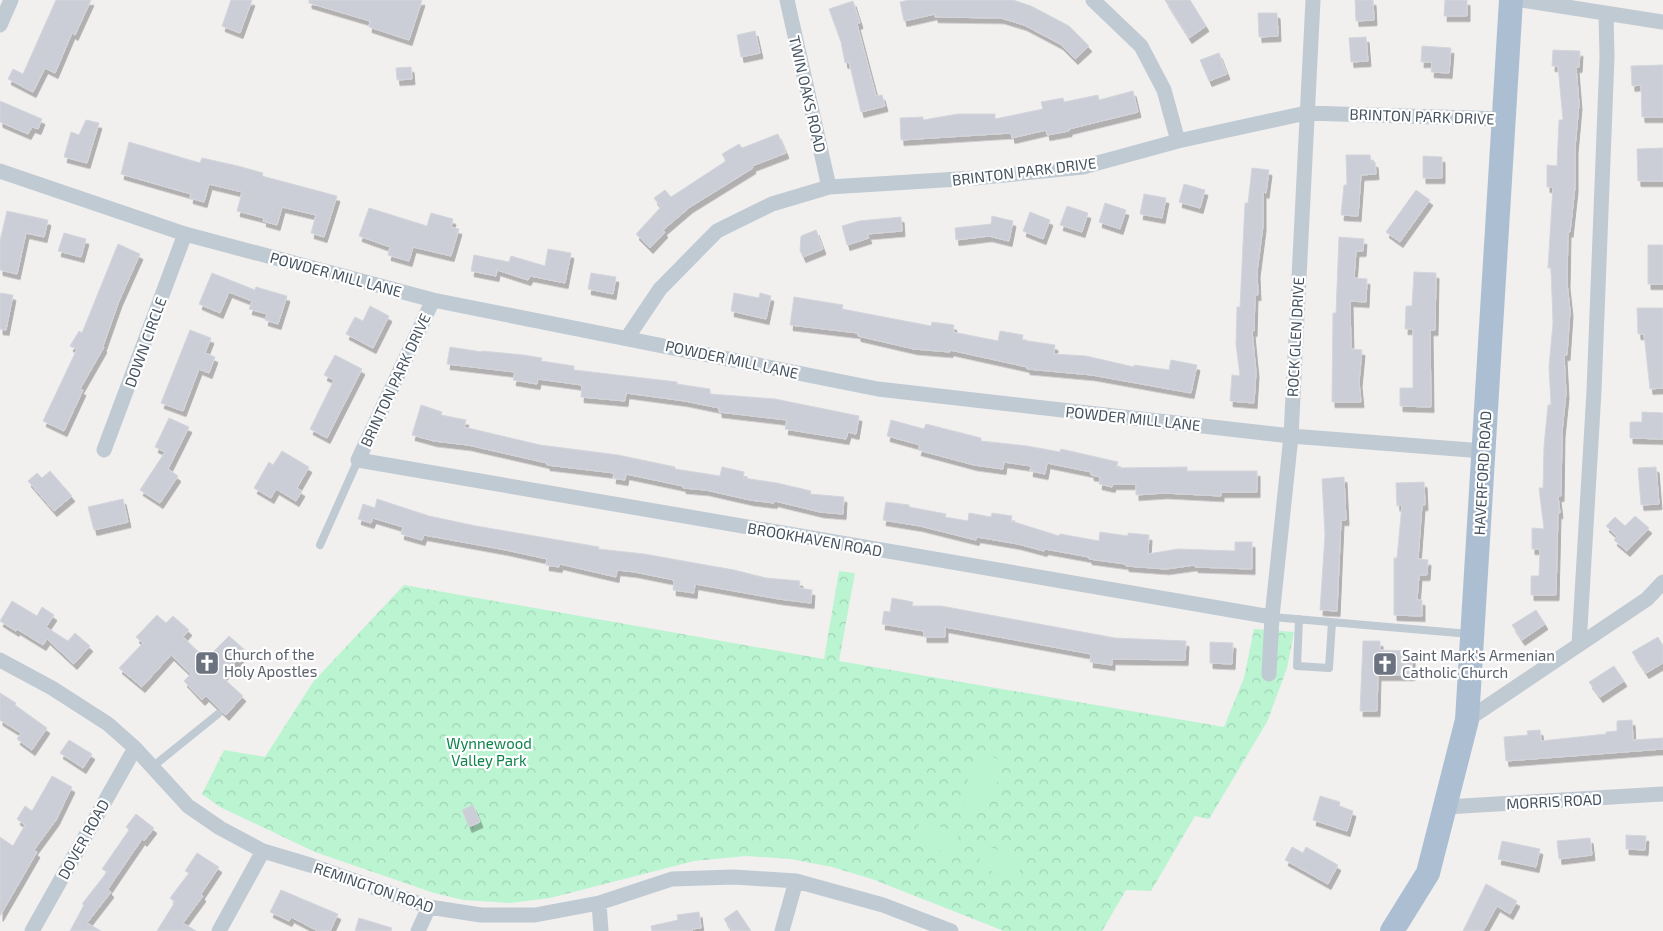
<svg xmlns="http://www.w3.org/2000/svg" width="1663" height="931" viewBox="0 0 1663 931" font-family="'Exo 2',sans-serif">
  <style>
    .park { fill: url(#park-crowns) }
    .pitch { fill: #baf4d1 }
    .building { fill: #cbced6; stroke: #d3d6dc; filter: url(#shadow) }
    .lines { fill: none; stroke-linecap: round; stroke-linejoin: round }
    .service { stroke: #bfcad3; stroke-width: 8 }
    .minor { stroke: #bfcad3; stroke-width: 15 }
    .primary { stroke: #acbfd2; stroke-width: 24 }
    .labels { text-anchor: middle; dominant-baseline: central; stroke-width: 4.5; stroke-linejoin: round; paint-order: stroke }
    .street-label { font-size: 15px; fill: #455360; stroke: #fff }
    .worship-label { font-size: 15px; fill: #5b616d; stroke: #fff; text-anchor: start }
    .park-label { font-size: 15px; fill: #0d844a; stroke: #fff }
  </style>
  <defs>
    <pattern id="park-crowns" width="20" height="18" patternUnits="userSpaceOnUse" patternTransform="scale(1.25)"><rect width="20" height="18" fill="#baf4d1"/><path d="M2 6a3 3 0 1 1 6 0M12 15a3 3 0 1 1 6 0" fill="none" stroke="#a1d3b6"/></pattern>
    <filter id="shadow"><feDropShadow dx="3" dy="5.5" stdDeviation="0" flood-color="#0004"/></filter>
  </defs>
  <rect width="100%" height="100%" fill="#f2efef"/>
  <!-- park -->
  <path class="park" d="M839,571l16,2 -16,88 385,66 20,-49 10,-49 40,3 -7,36 -20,54 -58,97 -14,-3 -44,75 -25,-1 -24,41h-98l-132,-52 -40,-12 -41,-8 -45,-3 -52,5 -144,37 -40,5 -46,-3 -30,-7 -119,-41 -95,-45 -18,-13 22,-44 41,7 48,-75 91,-97 420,74z"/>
  <!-- pitch -->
  <path class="pitch" d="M979,751l25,11 -17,51 -28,-9z
    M921,819l38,15 -8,21 -38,-15z
    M986,845l38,15 -9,21 -38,-16z"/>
  <!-- building -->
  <path class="building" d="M56,0h35l-16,35 -3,-2 -17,40 -10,-5 -12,24 -25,-13 5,-10 10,5z
    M231,0h21l-12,33 -18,-7z
    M309,0h113l-13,40 -40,-13 1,-6 -61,-18z
    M909,0h104l18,6 38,20 20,20 -14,13 -15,-15 -36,-19 -23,-7 -66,-1v-3l-31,7 -4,-19z
    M1165,0h25l16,26 -17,12z
    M1355,0h18l1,20 -18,1z
    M1445,0h22v16h-23z
    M853,1l7,22 -3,1 19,72 6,-1 3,11 -24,6 -12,-50 -4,1 -4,-21 -12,-33z
    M1258,13h19l1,23 -19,1z
    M755,31l5,22 -19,4 -4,-22z
    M1366,37l2,24 -17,1 -2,-24z
    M1422,46l29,2 -2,25 -18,-1 1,-10h-11z
    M1553,50l27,1 -1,16h-3l3,37 -4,44v39l-5,45 -2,-1 -1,52 3,28 -3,44h-3l2,38 -4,39 -1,64h-3l2,17h-2l-2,82h-25v-19h8l1,-27h-8v-21l12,1 -5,-41h4l1,-42 4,-41h3l-2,-38 4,-44 -2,-55h-3l5,-81h-6v-22l10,1 2,-46h4l-5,-54h-6z
    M1219,53l8,21 -18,7 -9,-21z
    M1663,65v52h-21l-1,-32 -9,1 -1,-20z
    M411,67l1,12 -15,1 -1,-12z
    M1133,91l5,21 -69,17v2l-22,4 -1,-5 -34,8 -1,-5 -110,7 -1,-22 23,-1v3l35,-6h37v5l48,-10 -2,-7 22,-4 1,4 34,-7 1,5z
    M0,101l42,18 -4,10 -6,-2 -4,7 -28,-12z
    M86,120l13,3 -12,40 -23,-6 7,-25 8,3z
    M778,134l8,19 -34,13 1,2 -63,39 -27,23 2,2 -15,16 -14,-14 25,-27 -7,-9 11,-8 6,7 55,-36 -4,-7 17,-10 3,4z
    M129,142l71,21 2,-5 36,8 25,7 -1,3 75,20 -13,41 -13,-4 5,-18 -34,-8 -5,18 -14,-4 1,-3 -27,-7 5,-19 -33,-8 -5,18 -14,-4 1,-4 -70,-20z
    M1663,148v33h-25l-1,-32z
    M1346,155h24l1,7h4l1,12 -15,1 -3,41 -17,-1 3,-30h3z
    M1423,156l19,1v21h-19z
    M1252,168l17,2 -3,23 -3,-1v34l-6,46 1,23h-3l-1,36h-2l4,41 -2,31 -24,-2 2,-26 8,1 -4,-32 1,-37h3l5,-104h3z
    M1184,184l21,6 -5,18 -21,-6z
    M1416,190l14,10 -30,42 -14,-10z
    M1144,194l22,4 -4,20 -22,-4z
    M1105,203l21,7 -6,19 -21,-7z
    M1067,206l21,7 -6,19 -22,-7z
    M369,208l58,18 4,-13 22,6 -2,8 8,2 -8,27 -38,-9 -4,14 -21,-6 2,-8 -31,-11z
    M7,211l41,9 -4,17 -18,-4 -9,41 -17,-4v-29z
    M1030,212l20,8 -7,19 -20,-8z
    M992,216l21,5 -4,20 -20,-5 -33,4 -1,-12 36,-4z
    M901,217l1,14 -35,3 2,4 -22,7 -5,-19 17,-5z
    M816,230l7,19 -20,8 -3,-7 1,-14z
    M64,233l22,6 -5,18 -23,-6z
    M1339,237l25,2 -1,12h-7l-2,27 13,1 -1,23 -16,-1 1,48 11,1 -3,32 2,20h-29l1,-89h3z
    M118,244l22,10 -21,47 -16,45 1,1 -24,42 3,1 -19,41 -21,-10 34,-72 -7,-3 9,-15 3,2z
    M1648,245h15v39h-15z
    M548,249l23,4 -6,30 -35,-7 -2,4 -31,-10 -1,6 -25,-5 3,-16 35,7 2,-6 34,10z
    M1414,272l22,1 -1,57h-5l1,77 -31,-1v-18h13v-59h-8l1,-23h6z
    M212,273l43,17 1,-3 31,9 -9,28 -13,-4 2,-6 -18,-5 3,-8 -23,-9 -9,21 -21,-9z
    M591,273l25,4 -3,17 -25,-5z
    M0,293l13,2 -7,35 -6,-1z
    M734,293l25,5 1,-5 11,3 -5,23 -35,-8z
    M794,297l49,8 -1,4 89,17 1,-4 22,3 -1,7 45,9 2,-10 23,4 -1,5 33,5 -1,9 32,2 48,11v-2l35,5 2,-10 26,5 -6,28 -99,-18 -65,-6v-2l-77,-17v2l-36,-3 -56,-13v-3l-68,-8z
    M370,306l19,10 -16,32 -27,-14 9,-17 8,4z
    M1637,308h26v80l-13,1 -6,-55h-6z
    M190,330l21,8 -6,15 10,4 -6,16 -10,-4 -16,42 -22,-8z
    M450,347l32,5v-1l41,4 19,3 -1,3 33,5v4l103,12v2l33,5v5l65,5 84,17 -3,18 -8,-2 -2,7 -61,-10 2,-9 -68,-8v-4l-34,-7 -59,-8 -1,8 -44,-4 1,-12 -44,-6 -1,5 -24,-4 2,-8 -68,-8z
    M335,355l27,14 -35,69 -17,-9 24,-49 -10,-5z
    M421,405l21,7 -1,3 25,5 -2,7 76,18 78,10 57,12v2l45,7 2,-9 22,5 -1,6 34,5 34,8 -1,3 34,3 -1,17 -23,-2 -45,-11 -1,2 -24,-3 -44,-10 -23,-2v-2l-57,-12 -1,6 -12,-2 1,-5 -67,-8v-2l-79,-18 -34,-4 -22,-6z
    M1642,412l21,1v26l-33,-1v-16h12z
    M169,418l20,9 -21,42 10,7 -18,27 -20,-13 25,-38 -10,-5z
    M891,420l33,9 2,-5 55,14v3l46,5 33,6 1,-3 57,13 -2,6 71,-1v4h70v21h-36v4l-57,-3 -28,2v-11h-23l-1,3 -13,-3 1,-7 -9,-2v-3l-44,-9 -2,11 -15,-3 1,-5 -27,-4 -1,7 -29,-4 -56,-15 2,-5 -33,-9z
    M282,451l27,16 -12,21 5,3 -6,10 -20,-12 -5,9 -17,-10 15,-26 4,3z
    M1656,467l3,37 -18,1 -3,-37z
    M50,471l22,25 -18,15 -26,-30 9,-8 5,5z
    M1344,477l2,43h-5l-4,91 -17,-1 5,-75 -3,-56z
    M1424,482l1,23h-3l-4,54 10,1 -1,15h-8l-2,25h5v16l-28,-1v-57h3l5,-53 -5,1 -1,-23z
    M123,499l5,23 -34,8 -6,-23z
    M377,499l52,17 47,10 123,21 -1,2 46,5 90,16 32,8 34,3 -1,7 13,2 -1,13 -32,-4 -84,-15 -1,9 -21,-3 1,-10 -39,-8 -18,-2 -1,7 -56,-13 -1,3 -13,-2 1,-6 -41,-9 -82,-15 -2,5 -21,-6 2,-7 -30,-9 -2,5 -13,-4 5,-15 12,4z
    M886,502l23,3v2l37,7 -1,3 23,4 1,-8 22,4 1,-4 20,3 -1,5 48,15 1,-2 39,7 1,-9 28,4v-3l21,2 -1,19 30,-5 57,2v-9h17v27l-57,-2v-2l-29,4 -40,-3v-2l-37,-5v-2l-44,-8 -1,2 -26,-7 -41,-7 -1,3 -56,-14 -37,-6z
    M1635,516l14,12 -22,23 -13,-11 3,-4 -11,-10 9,-9 10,9z
    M892,598l21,4 -1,4h29l174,32 71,3 -1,19 -73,-1v6l-22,-3 1,-8 -146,-27v10h-21v-6l-42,-7 2,-13 6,1z
    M12,601l25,15 5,-9 12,8 -8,12 22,14 7,-8 15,13 -16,18 -27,-25 -4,6 -26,-16 -1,2 -16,-10z
    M1536,610l9,14 -23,16 -10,-15z
    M157,615l9,8 7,-7 16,14 -6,7 23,22 23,-23 17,15 -24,26 21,19 -17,19 -20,-19 -4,4 -18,-19 7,-7 -20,-19 -29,32 -23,-19 24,-25 -7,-6z
    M1658,637l5,9v17l-17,10 -14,-21z
    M1363,641h17v9l32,1v24h-34l-1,36h-17z
    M1210,642l23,1 -1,21 -22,-1z
    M1614,666l10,15 -24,16 -11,-15z
    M0,693l16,10 -1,2 32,23 -15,22 -15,-11 4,-6 -21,-13z
    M1632,720l1,20 30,-2v11l-157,12 -2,-24 24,-2 -1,-4 13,-1 1,11 65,-7v-2l11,-1v-10z
    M69,740l23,14 -9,14 -23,-15z
    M52,776l20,11 -16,33 -22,30 3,2 -37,64v-79l13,9 12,-21 -8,-6 8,-13 7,5z
    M1320,796l20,6 -1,4 14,5 -6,20 -34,-11z
    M473,805l7,17 -11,5 -7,-17z
    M136,814l18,14 -10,13 -2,-2 -34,50 3,3 -24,31 14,8h-31l14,-26 -2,-1 25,-32 -5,-3 27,-39 -3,-3z
    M1626,835l20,1 -1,14 -19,-1z
    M1590,838l2,17 -33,4 -2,-18z
    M1502,841l38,8 -4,18 -38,-8z
    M1292,847l11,6 3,-6 32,18 -10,19 -43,-24z
    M197,853l22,14 -18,27 2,2 -20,27 13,8h-39l18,-29 -5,-4 19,-25 -4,-2z
    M1486,884l31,17 -7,13 -13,-8 -14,25h-20z
    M281,890l57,24 -8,17h-12l-27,-14 -2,4 -19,-9z
    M737,910l14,21h-19l-8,-12z
    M699,912l2,16 -9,1v2h-40l-1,-5 27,-6 -1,-5z
    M359,918l33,10 -1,3h-36z"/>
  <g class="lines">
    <!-- service -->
    <path class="service" d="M320,545l38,-85
      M1272,617l198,17
      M1299,619l-2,47 32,2 3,-46
      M151,768l67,-54"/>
    <!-- minor -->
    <path class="minor" d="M787,0l42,187
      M1093,0l48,46 23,44 14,51
      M1522,0l141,22
      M0,25l11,-25
      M0,171l185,63 248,66 445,89 413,47 192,15
      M433,300l-75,160 914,157
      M627,338l33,-49 57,-58 55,-27 57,-17 146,-9 108,-11 95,-26 128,-28 197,6
      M104,450l81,-216
      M1579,645l15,-254 13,-334 -1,-44
      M0,660l52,28 56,36 27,24 53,58 32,22 43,23 47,14 119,42 52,8h54l64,-12 73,-24 62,-2 62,4 87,24 68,26
      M1269,674l3,-57 19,-181 22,-436
      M1467,720l180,-121 16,-17
      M1446,807l217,-13
      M599,903l2,28
      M32,931l103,-183
      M219,931l44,-80
      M418,931l11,-24
      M782,931l14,-50"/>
    <!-- primary -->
    <path class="primary" d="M1392,931l36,-58 39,-153 44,-720"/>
  </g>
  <!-- icons -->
  <defs>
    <symbol id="church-square" viewBox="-11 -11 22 22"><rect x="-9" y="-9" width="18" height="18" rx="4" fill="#6b7280" stroke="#fff"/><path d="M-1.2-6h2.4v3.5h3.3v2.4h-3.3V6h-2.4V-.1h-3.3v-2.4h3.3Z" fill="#fff"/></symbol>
  </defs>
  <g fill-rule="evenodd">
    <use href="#church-square" x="193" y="649" width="28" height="28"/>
    <use href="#church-square" x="1371" y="650" width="28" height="28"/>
  </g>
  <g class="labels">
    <!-- street labels -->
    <g class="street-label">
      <text transform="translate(808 94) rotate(77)">TWIN OAKS ROAD</text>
      <text transform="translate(1422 116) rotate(2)">BRINTON PARK DRIVE</text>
      <text transform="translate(1024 171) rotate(-7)">BRINTON PARK DRIVE</text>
      <text transform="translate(336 274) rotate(15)">POWDER MILL LANE</text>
      <text transform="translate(1295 337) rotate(-87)">ROCK GLEN DRIVE</text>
      <text transform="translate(145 342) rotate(-70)">DOWN CIRCLE</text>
      <text transform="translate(732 359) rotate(12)">POWDER MILL LANE</text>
      <text transform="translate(395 380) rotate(-65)">BRINTON PARK DRIVE</text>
      <text transform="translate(1133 418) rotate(6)">POWDER MILL LANE</text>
      <text transform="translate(1482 473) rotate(-87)">HAVERFORD ROAD</text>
      <text transform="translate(815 539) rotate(10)">BROOKHAVEN ROAD</text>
      <text transform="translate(1554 801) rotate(-3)">MORRIS ROAD</text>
      <text transform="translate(83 839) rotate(-61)">DOVER ROAD</text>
      <text transform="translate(374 887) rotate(19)">REMINGTON ROAD</text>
    </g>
    <!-- worship labels -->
    <g class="worship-label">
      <text x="224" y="654">Church of the<tspan x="224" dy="17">Holy Apostles</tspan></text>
      <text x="1402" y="655">Saint Mark's Armenian<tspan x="1402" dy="17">Catholic Church</tspan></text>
    </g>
    <!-- park labels -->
    <g class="park-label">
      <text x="489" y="743">Wynnewood<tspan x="489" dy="17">Valley Park</tspan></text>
    </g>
  </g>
</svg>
